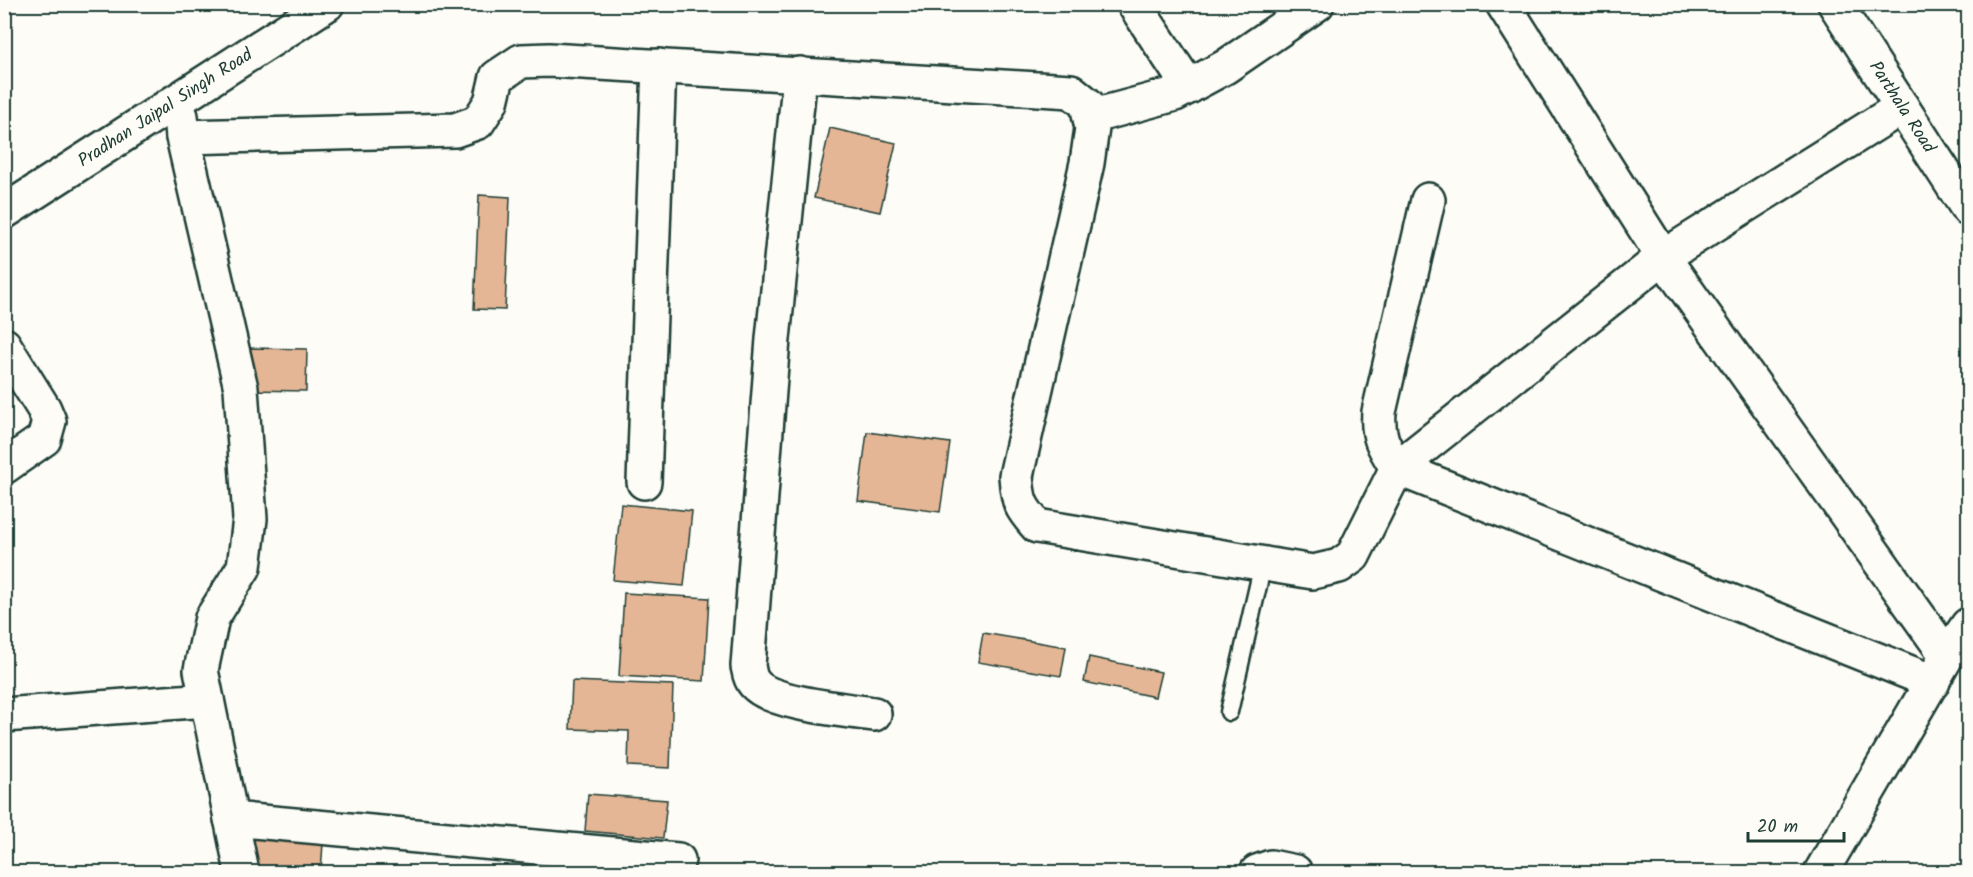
<svg xmlns="http://www.w3.org/2000/svg" width="1973" height="877" viewBox="0 0 1973 877" font-family="Kalam,sans-serif">
  <style>
    .building { fill: #e4b695; stroke: #1f3d34; stroke-width: 1.5 }
    .lines { fill: none; stroke-linecap: round; stroke-linejoin: round }
    .lane-casing { stroke: #1f3d34; stroke-width: 21 }
    .street-casing { stroke: #1f3d34; stroke-width: 38 }
    .secondary-casing { stroke: #1f3d34; stroke-width: 38 }
    .lane { stroke: #fdfcf7; stroke-width: 16 }
    .street { stroke: #fdfcf7; stroke-width: 33 }
    .secondary { stroke: #fdfcf7; stroke-width: 33 }
    .labels { text-anchor: middle; dominant-baseline: central; stroke-width: 6; stroke-linejoin: round; paint-order: stroke }
    .street-label { font-size: 18px; fill: #1f3d34; stroke: #fdfcf7 }
  </style>
  <rect width="100%" height="100%" fill="#fdfcf7"/>
  <filter id="ink" filterUnits="userSpaceOnUse"><feTurbulence type="fractalNoise" baseFrequency=".0167" numOctaves="2"/><feDisplacementMap in="SourceGraphic" scale="12" xChannelSelector="R" yChannelSelector="G"/><feConvolveMatrix kernelMatrix="1 2 1 2 8 2 1 2 1" color-interpolation-filters="sRGB"/></filter>
  <g filter="url(#ink)">
    <!-- building -->
    <path class="building" d="M830,128l66,15 -16,69 -66,-14z
      M479,195l31,2 -5,113 -31,-1z
      M247,348l60,1 -1,42 -61,-1z
      M867,432l83,11 -10,69 -82,-11z
      M621,504l71,7 -8,75 -71,-6z
      M624,593l85,5 -5,83 -85,-5z
      M983,633l83,14 -5,29 -83,-14z
      M1089,657l72,15 -6,25 -71,-15z
      M572,681l101,4 -3,83 -42,-2 1,-35 -59,-2z
      M588,794l79,6 -4,38 -78,-7z
      M244,837l79,6 -2,29h-33l-47,-3z"/>
    <g class="lines">
      <defs>
        <path id="lane" d="M1229,712l34,-148"/>
        <g id="street">
          <path d="M1134,4l55,83"/>
          <path d="M1503,4l160,253 284,399"/>
          <path id="s1" d="M1835,4l133,205"/>
          <path d="M800,74l-27,265 -25,327c1,5 2,13 6,17 16,21 94,27 120,31"/>
          <path d="M181,116l2,21 58,251 9,131 -6,48 -32,51 -11,52 41,202"/>
          <path d="M1090,117l85,-23 50,-27 92,-63"/>
          <path d="M183,137l272,-7 23,-8 13,-20 6,-25 24,-16 28,-1 522,31 16,13 5,24 -5,35 -71,313c2,26 4,31 21,50l276,46 26,-6 14,-10 44,-88 266,-211 239,-150"/>
          <path d="M1428,200l-49,212c-2,25 5,35 18,56l536,214"/>
          <path d="M4,345l40,64 5,12 -5,18 -40,28"/>
          <path d="M644,482l15,-416"/>
          <path d="M4,715l203,-15"/>
          <path d="M231,819l447,41"/>
          <path d="M1257,872l14,-5 24,5"/>
          <path d="M1821,872l126,-216 21,-31"/>
        </g>
        <g id="secondary">
          <path id="s2" d="M4,212l323,-208"/>
        </g>
      </defs>
      <!-- lane casing -->
      <use href="#lane" class="lane-casing"/>
      <!-- street casing -->
      <use href="#street" class="street-casing"/>
      <!-- secondary casing -->
      <use href="#secondary" class="secondary-casing"/>
      <!-- lane -->
      <use href="#lane" class="lane"/>
      <!-- street -->
      <use href="#street" class="street"/>
      <!-- secondary -->
      <use href="#secondary" class="secondary"/>
    </g>
  </g>
  <g class="labels">
    <!-- street labels -->
    <g class="street-label">
      <text stroke="none"><textPath href="#s1" startOffset="123">Parthala Road</textPath></text>
      <text stroke="none"><textPath href="#s2" startOffset="192">Pradhan Jaipal Singh Road</textPath></text>
    </g>
  </g>
  <!-- margin -->
  <rect width="1973" height="877" fill="none" stroke="#fdfcf7" stroke-width="24"/>
  <rect x="12" y="12" width="1949" height="853" fill="none" stroke="#1f3d34" stroke-width="2" filter="url(#ink)"/>
  <!-- scale -->
  <path d="M1748 832v9h96v-9" fill="none" stroke="#1f3d34" stroke-width="3"/>
  <text x="1757" y="832" font-size="18" fill="#1f3d34" stroke="#fdfcf7" stroke-width="4.5" paint-order="stroke">20 m</text>
</svg>
